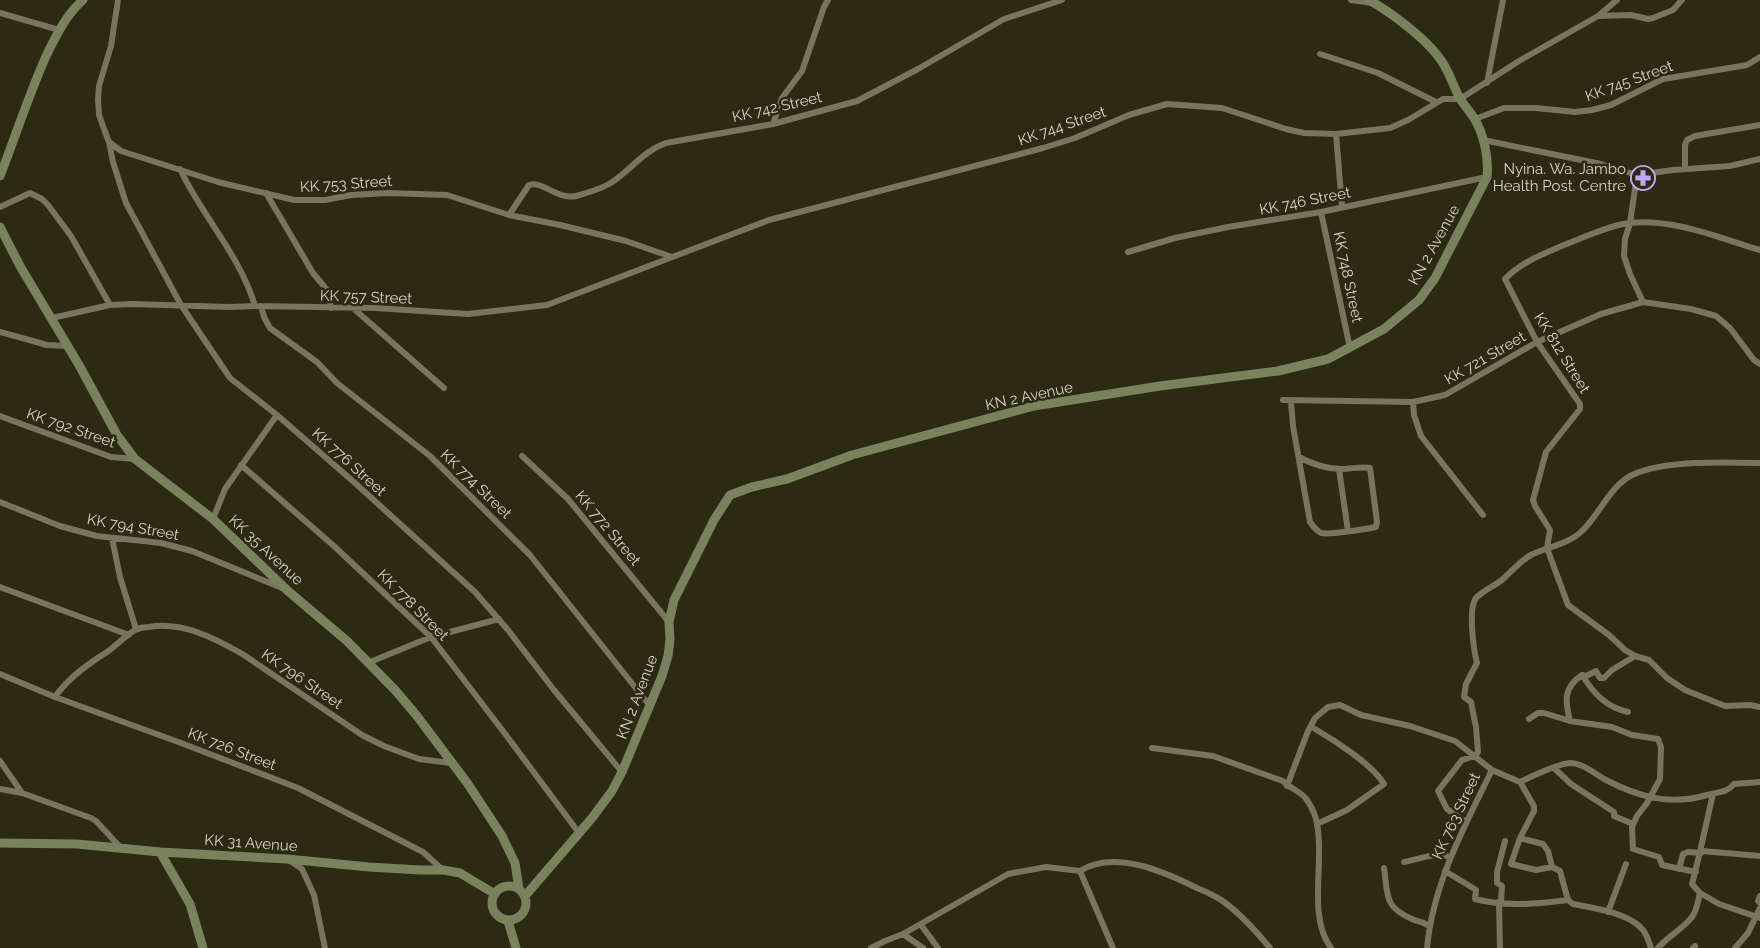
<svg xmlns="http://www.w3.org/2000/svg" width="1760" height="948" viewBox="0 0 1760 948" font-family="Raleway,sans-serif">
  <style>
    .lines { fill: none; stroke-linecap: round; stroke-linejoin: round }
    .street { stroke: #78745d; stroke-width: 6 }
    .secondary { stroke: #79825d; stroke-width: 9 }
    .labels { text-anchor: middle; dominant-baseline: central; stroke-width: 5; stroke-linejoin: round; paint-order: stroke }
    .street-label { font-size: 15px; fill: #d5d3c6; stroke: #2d2a14 }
    .poi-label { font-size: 15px; fill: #d5d3c6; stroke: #2d2a14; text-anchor: end }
  </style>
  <rect width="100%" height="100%" fill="#2d2a14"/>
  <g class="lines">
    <!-- street -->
    <path class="street" d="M118,0l-7,46 -12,40 -1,13 1,16 8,22 2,5 12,9 97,31 76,18h31l26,-5 37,-2 59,2 62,20 51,10 66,16 46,16
      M1351,0l21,3
      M0,13l59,17
      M1598,16l33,-1 17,4 5,-1 20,-8 9,-10
      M1320,54l58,19 58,29
      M1487,83l16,-83
      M1475,119l29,-11h32l39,4 17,-2 19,-5 52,-26 84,-14 13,-8
      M773,124l9,-26 20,-27 22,-64 4,-7
      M1336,134l6,72
      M1483,140l118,24 36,11 36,-5 57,-4 30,-7
      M109,142l4,20 13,41 55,102 49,73 47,37 78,68 120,109 33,38 46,60 68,82
      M180,169c22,47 60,86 75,137
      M1685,169v-24l2,-5 8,-4 65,-11
      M1637,175l-7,48 -5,16 -1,17 6,18 13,28
      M266,193l47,80 15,18 3,17
      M0,207l30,-14 12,6 6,6 23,31 39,69
      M1321,212l29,136
      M509,215l20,-30c13,-5 28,15 47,11 11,-3 24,-7 33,-12 20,-12 34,-33 57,-41l107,-19 84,-23 61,-32 86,-50 58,-19
      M1760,250c-41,-12 -87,-32 -131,-27 -22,3 -44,14 -65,22 -21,9 -43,17 -59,34l32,63 43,62v5l-34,43 -13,48 2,6 15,24 -3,18 21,57 41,30 16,15 10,6 14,4 18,18 18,12 40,16 25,-1 10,2
      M1128,252l47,-14 53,-11 93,-15 166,-35
      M261,306l3,11 6,11 47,34 20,21 93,73 100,99 120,151
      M353,308l91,80
      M52,318l58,-13 22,-1 97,3 26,-1 120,2 93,6 79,-9 222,-85 274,-72 32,-10 54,-23 38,-11 55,4 64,21 18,4 32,1 54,-6 18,-8 35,-21h17l59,-38 79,-45 19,-16
      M0,332l47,13 20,1
      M1283,400l130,2 32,-7 92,-53 64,-28 42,-12 48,7 25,7 14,12 24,32 6,4
      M1291,401l2,25 17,96c3,4 6,9 11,11 8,2 45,-4 55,-6l1,-5 -7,-54c-9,-2 -19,1 -29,1 -15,0 -29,-5 -42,-12
      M1413,402l1,13 7,21 62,79
      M0,416l111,41 24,2
      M522,456l46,43 101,123
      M241,465l94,82 96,90 75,98 73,98
      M1339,469l9,62
      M0,502l60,24 37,10 64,7 31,8 90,37
      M213,519l12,-30 52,-74
      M112,538l8,39 16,52
      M0,587l129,48
      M370,662l61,-25 68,-18
      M0,674l55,23 126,46 117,45 125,64 20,18
      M1582,675l4,1 10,-5 4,7h4l8,-8 23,-14
      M55,697c13,-19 33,-33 52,-45 10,-7 18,-16 28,-22 4,-2 10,-3 14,-3 34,-6 67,12 95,28l118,80 22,11 35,13 32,4
      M1529,719l9,-6h6l26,8 42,6 20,8 26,4 3,8 -1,32 -13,24 -10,13 -5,11 1,22 26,8 3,8 34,7
      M1570,721c-5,-20 -7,-33 12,-46 12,19 24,32 46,37
      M1315,729c19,11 58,36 69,55l-37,26 -30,14
      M1152,748l61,8 70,25c7,8 17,9 24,19 4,6 9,16 10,24 8,37 -10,92 14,124
      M0,761l22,32
      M1554,768l17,16 43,28v4l19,8
      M1520,782l14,24v5l-14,27 -9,26 25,6 16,-3
      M1287,786l21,-55 7,-13 13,-11 12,-2 21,10 49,11 45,15 37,29
      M0,789l22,4 69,25 5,3 25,27
      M1466,822l-19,-13 -9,-18 24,-31 13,-4 3,-4 -2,-25 -5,-25 -7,-5 2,-13 11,-21c-3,-12 -10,-57 0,-66 7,-7 17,-11 25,-17 9,-8 18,-19 29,-25 16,-8 38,-11 51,-24 17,-16 28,-45 50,-56 33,-15 92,-13 128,-12
      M1520,838l23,6 5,7 4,16 8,4 8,29 5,4c21,4 57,9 70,26 4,5 6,12 8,18
      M1702,851l58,5
      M289,860l13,9 12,26 11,53
      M1404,862c12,-2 36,-12 46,-4
      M1384,868c4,28 0,39 28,51 7,3 13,3 18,8
      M1679,869l4,-15 5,-2 13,1
      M1080,871c34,-22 85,1 117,17 9,4 19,8 27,14 18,13 32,29 46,46
      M1080,871l33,77
      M1445,871l28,17 3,2 -1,9c30,8 62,5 93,1
      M1700,893l19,11 41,14
      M1760,896l-2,5 2,2
      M1499,902l1,46
      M1501,902l1,-16 -5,-3v-11l8,-31
      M1608,912l18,-48
      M921,925l17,23
      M903,934l20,14
      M871,948l14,-7 18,-7 105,-60 38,-7 34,4
      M1427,948c6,-64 37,-121 65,-178l28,12c13,-6 36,-18 50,-19 12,0 24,10 34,16 34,18 66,27 103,16 11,-3 20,-2 27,-11l26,-2
      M1658,948c10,-12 25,-19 34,-31 5,-6 6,-16 8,-24l-8,-9c8,-30 14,-60 21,-90
      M1693,948l2,-2
      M1735,948l13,-15 12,-25"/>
    <!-- secondary -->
    <path class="secondary" d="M0,176c16,-41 29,-82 47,-122 10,-20 19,-39 36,-54
      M0,227l20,39 59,99 38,70 18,24 78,60 75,72 59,50 48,49 22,26 51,68 34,52 13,27 4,26
      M0,843l77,1 83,8 127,7 82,8 51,3h23l17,3 35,21
      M160,852l30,52 13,44
      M492 903a17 17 0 1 1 34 0a17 17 0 1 1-34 0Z
      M525,896l67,-78 20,-27 10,-19 40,-96 6,-20 2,-16 -1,-18 5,-22 40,-80 16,-25 22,-8 35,-8 65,-24 182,-49 126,-20 118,-15 50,-12 56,-30 35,-29 16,-22 52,-101c2,-18 -3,-43 -13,-59 -4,-6 -9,-12 -13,-18 -7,-11 -10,-24 -17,-35 -13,-23 -52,-52 -75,-65
      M508,921l8,27"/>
  </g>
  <!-- icons -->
  <defs>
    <symbol id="pharmacy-ring" viewBox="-11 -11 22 22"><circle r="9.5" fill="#2d2a14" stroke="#bda9f5" stroke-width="1.5"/><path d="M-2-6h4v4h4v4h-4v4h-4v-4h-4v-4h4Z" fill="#bda9f5"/></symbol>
  </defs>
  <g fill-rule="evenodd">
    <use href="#pharmacy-ring" x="1629" y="164" width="28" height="28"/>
  </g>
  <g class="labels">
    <!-- street labels -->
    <g class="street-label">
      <text transform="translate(1629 81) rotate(-20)">KK 745 Street</text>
      <text transform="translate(777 107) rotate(-13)">KK 742 Street</text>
      <text transform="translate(1062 126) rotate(-19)">KK 744 Street</text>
      <text transform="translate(346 184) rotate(-4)">KK 753 Street</text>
      <text transform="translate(1305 201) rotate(-11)">KK 746 Street</text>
      <text transform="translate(1434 245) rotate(-61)">KN 2 Avenue</text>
      <text transform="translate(1348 277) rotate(78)">KK 748 Street</text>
      <text transform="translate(366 297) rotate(2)">KK 757 Street</text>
      <text transform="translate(1562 353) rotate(58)">KK 812 Street</text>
      <text transform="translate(1485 358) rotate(-30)">KK 721 Street</text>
      <text transform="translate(1029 396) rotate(-12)">KN 2 Avenue</text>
      <text transform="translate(71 428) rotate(19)">KK 792 Street</text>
      <text transform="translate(349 462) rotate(42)">KK 776 Street</text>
      <text transform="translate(476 484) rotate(44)">KK 774 Street</text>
      <text transform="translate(133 527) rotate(10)">KK 794 Street</text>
      <text transform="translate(608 528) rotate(50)">KK 772 Street</text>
      <text transform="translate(266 550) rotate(43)">KK 35 Avenue</text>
      <text transform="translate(413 605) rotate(45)">KK 778 Street</text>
      <text transform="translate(302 679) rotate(34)">KK 796 Street</text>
      <text transform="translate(637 697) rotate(-69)">KN 2 Avenue</text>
      <text transform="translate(232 749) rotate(21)">KK 726 Street</text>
      <text transform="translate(1456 816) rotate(-65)">KK 763 Street</text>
      <text transform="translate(251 843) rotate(4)">KK 31 Avenue</text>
    </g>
    <!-- poi labels -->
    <g class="poi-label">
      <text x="1626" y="169">Nyina. Wa. Jambo<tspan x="1626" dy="17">Health Post. Centre</tspan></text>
    </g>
  </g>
</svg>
